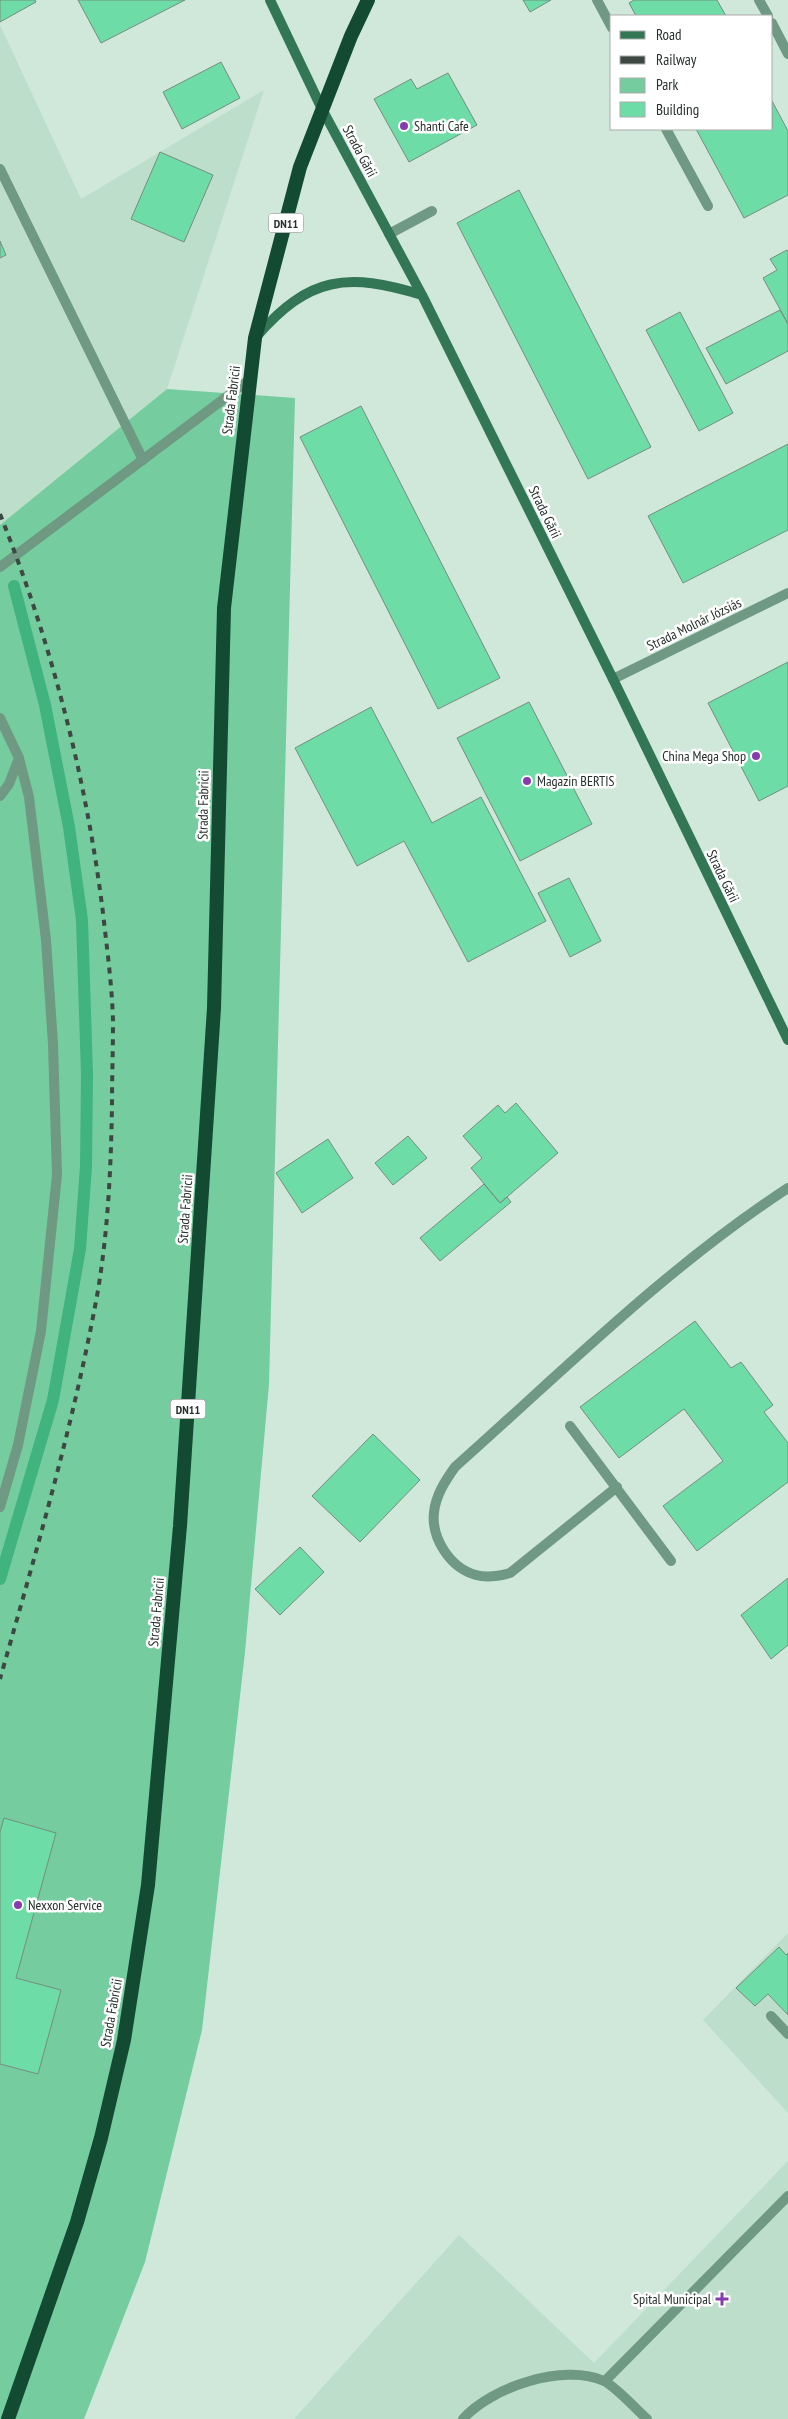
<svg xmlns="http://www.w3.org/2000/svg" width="788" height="2419" viewBox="0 0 788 2419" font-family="'PT Sans Narrow',sans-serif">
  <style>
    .built { fill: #bddecb }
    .green { fill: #75cc9f }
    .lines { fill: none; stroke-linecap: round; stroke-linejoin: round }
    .stream { stroke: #41b37f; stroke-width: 12 }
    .building { fill: #6edca6; stroke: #768d80 }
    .service { stroke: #6f9982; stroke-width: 10 }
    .minor { stroke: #6f9982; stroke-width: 10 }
    .tertiary { stroke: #6f9982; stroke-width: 10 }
    .secondary { stroke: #327655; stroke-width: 10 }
    .trunk { stroke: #134a32; stroke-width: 14 }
    .rail { stroke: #3c4841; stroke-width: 4; stroke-dasharray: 6 6; stroke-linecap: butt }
    .poi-dot { fill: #843caf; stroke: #fff; stroke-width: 2 }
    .labels { text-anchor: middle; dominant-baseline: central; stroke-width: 5; stroke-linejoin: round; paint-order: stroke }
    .shield { fill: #fff; stroke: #686e6b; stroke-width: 1 }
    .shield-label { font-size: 12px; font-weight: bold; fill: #27302b }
    .poi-label { font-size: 14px; fill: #27302b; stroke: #fff; text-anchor: start }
    .street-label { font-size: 14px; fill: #27302b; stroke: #fff }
  </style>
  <rect width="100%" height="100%" fill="#cfe8da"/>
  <!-- built -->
  <path class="built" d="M0,25l81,174 183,-109 -97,299 -167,136z
    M788,1933v180l-85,-93z
    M788,2161v258h-494l165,-184 135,128z"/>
  <!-- green -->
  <path class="green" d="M167,389l128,9 -26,986 -24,268 -43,378 -57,232 -61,157h-84v-1894z"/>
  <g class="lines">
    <!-- stream -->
    <path class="stream" d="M0,1579l53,-179 27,-151 6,-83 1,-92 -5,-154 -13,-93 -24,-122 -31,-119"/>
  </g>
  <!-- building -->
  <path class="building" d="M0,0h35l1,2 -36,20z
    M78,0h107l-84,43z
    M523,0h28l-21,12z
    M634,0h83l9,16h-90l-7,-13z
    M221,62l19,36 -58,31 -19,-37z
    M448,73l29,52 -68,37 -35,-63 37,-20 6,10z
    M772,101l16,30v64l-44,23 -48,-89h76z
    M160,152l53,23 -29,67 -53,-23z
    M519,190l132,257 -63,32 -131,-256z
    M0,241l6,14 -6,3z
    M787,250l1,2v72l-25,-46 14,-8 -7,-11z
    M780,310l8,14v27l-62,33 -20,-36z
    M680,312l53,101 -34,18 -53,-101z
    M361,406l139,272 -62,31 -138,-272z
    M788,444v86l-105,53 -35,-67z
    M788,662v124l-29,15 -51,-98z
    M529,702l63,122 -72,37 -63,-123z
    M371,707l61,116 49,-26 65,124 -78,41 -64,-121 -47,25 -62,-118z
    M569,878l32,63 -31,16 -32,-64z
    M516,1103l42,50 -58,50 -29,-35 11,-10 -19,-22 35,-31 7,8z
    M408,1136l19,22 -34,27 -18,-22z
    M328,1139l25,39 -51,35 -26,-40z
    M484,1184l16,19 7,-6 4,5 -71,59 -20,-23z
    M695,1321l36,47 10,-6 32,43 -9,7 24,31v39l-91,69 -34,-45 60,-45 -39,-52 -65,49 -39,-51z
    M373,1434l47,46 -60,62 -48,-46z
    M300,1547l24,25 -44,43 -25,-26z
    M788,1578v67l-17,14 -30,-44z
    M4,1818l52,15 -40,145 45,12 -23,84 -38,-10v-232z
    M779,1947l7,8 2,-2v62l-20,-21 -13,12 -19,-18z"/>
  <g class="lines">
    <!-- service -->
    <path class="service" d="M597,0l15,28
      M666,129l42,77
      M0,169l143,291
      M389,234l43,-23
      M570,1426l101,135
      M617,1487l-107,86c-11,3 -23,5 -34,2 -26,-7 -45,-37 -42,-63 2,-17 11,-31 21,-45 108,-96 212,-200 333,-279
      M771,2016l17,18
      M605,2381l183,-185
      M463,2419c28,-32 101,-56 141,-38 11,5 33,29 43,38"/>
    <!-- minor -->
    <path class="minor" d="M759,0l9,16
      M772,23l16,31
      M0,567l249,-187
      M0,718l19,40 -10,26 -9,12
      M0,1507l18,-62 23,-114 16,-156 -4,-131 -7,-104 -17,-143 -10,-39"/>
    <!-- tertiary -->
    <path class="tertiary" d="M613,679l175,-86"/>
    <!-- secondary -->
    <path class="secondary" d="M270,0l52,109 100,186 191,384 175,361
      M256,337c53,-61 91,-65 166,-42"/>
    <!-- trunk -->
    <path class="trunk" d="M8,2419l69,-197 24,-84 23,-98 24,-155 32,-359 34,-518 10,-400 31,-270 45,-171 51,-131 17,-36"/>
    <!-- rail -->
    <path class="rail" d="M0,514c51,128 86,262 103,399 4,36 9,72 10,108 0,28 -1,56 -1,84 -1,63 -4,128 -15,191 -24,130 -61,256 -97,383"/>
  </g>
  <!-- markers -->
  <g class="poi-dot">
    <circle cx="404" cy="126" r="5"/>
    <circle cx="756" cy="756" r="5"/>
    <circle cx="527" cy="781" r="5"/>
    <circle cx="18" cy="1905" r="5"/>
    <path d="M719.5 2291.5h5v5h5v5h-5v5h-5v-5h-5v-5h5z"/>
  </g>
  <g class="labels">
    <!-- shield labels -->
    <g class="shield">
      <rect x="268.5" y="213.5" width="35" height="19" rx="4"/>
      <rect x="170.5" y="1399.5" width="35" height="19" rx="4"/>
    </g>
    <g class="shield-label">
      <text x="286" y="223">DN11</text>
      <text x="188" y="1409">DN11</text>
    </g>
    <!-- poi labels -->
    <g class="poi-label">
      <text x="414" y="126">Shanti Cafe</text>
      <text x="746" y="756" text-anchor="end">China Mega Shop</text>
      <text x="537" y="781">Magazin BERTIS</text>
      <text x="28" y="1905">Nexxon Service</text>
      <text x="711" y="2299" text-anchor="end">Spital Municipal</text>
    </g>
    <!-- street labels -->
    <g class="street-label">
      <text transform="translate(360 151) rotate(62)">Strada Gării</text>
      <text transform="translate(231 400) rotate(-83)">Strada Fabricii</text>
      <text transform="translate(545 512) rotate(64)">Strada Gării</text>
      <text transform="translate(694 624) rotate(-26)">Strada Molnár Józsiás</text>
      <text transform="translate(203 805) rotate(-89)">Strada Fabricii</text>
      <text transform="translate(723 876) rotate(64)">Strada Gării</text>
      <text transform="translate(185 1209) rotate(-86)">Strada Fabricii</text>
      <text transform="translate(156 1612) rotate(-85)">Strada Fabricii</text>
      <text transform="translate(111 2013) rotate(-80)">Strada Fabricii</text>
    </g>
  </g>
  <!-- legend -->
  <rect x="610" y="15" width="162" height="115" fill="#ffffff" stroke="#a9acaa"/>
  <rect x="620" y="31" width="25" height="8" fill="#327655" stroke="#a9acaa"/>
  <text x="656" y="40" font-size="15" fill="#27302b">Road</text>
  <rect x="620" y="56" width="25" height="8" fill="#3c4841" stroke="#a9acaa"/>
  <text x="656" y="65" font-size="15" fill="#27302b">Railway</text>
  <rect x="620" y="78" width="25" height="15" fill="#75cc9f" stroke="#a9acaa"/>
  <text x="656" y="90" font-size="15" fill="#27302b">Park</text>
  <rect x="620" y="102" width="25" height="15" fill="#6edca6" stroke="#a9acaa"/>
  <text x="656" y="115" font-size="15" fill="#27302b">Building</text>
</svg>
